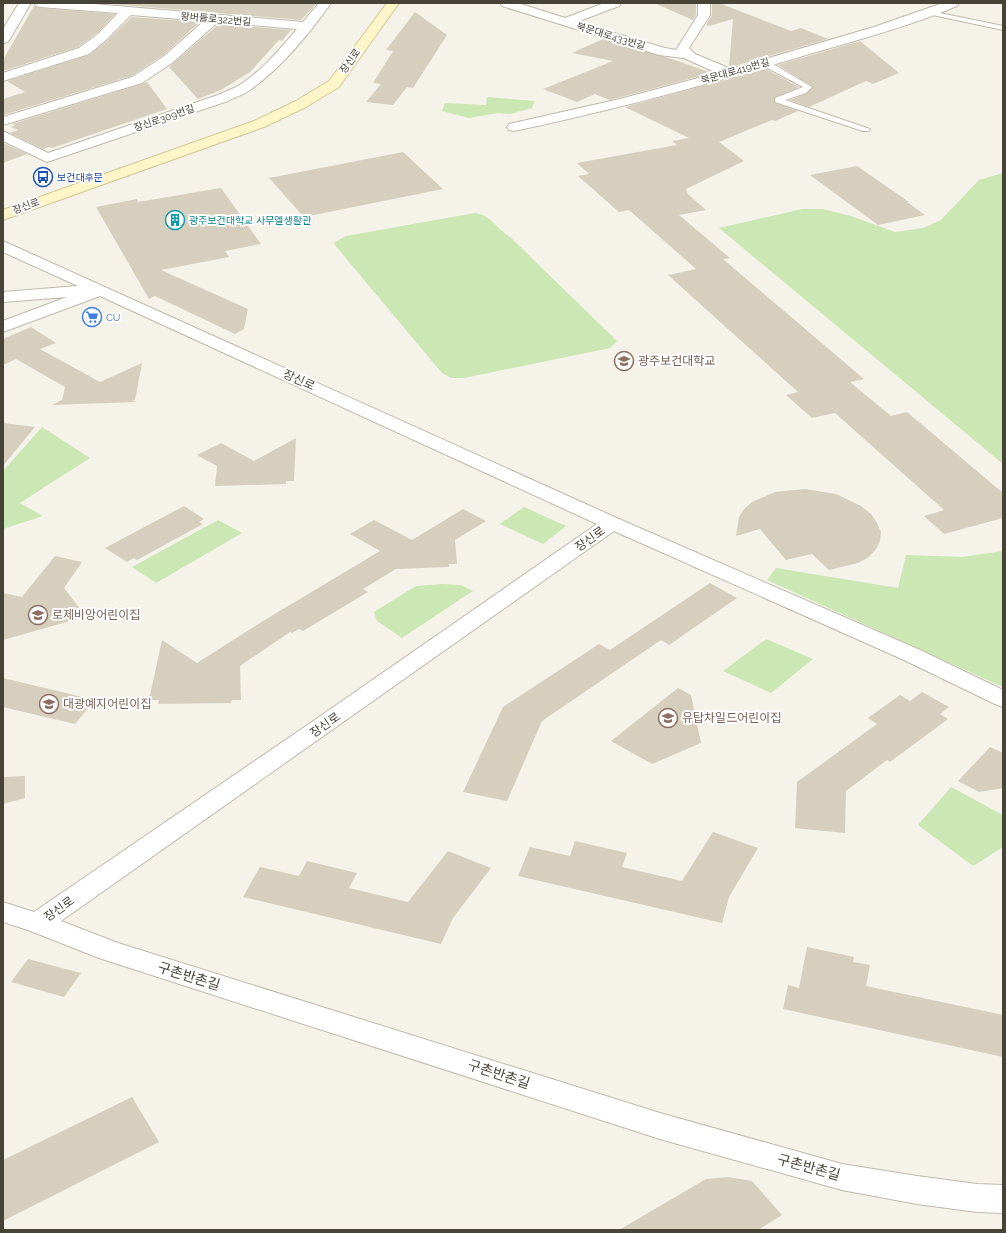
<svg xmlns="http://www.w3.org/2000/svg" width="1006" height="1233" viewBox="0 0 1006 1233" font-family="Raleway,'Noto Sans KR',sans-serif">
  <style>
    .green { fill: #cbe7b3 }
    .building { fill: #d6cfbe }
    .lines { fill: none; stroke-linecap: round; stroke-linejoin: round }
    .lane-casing { stroke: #c0baab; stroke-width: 2 }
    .street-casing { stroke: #c0baab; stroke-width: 2 }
    .secondary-casing { stroke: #d3c999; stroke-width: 2 }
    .lane { fill: #fff; fill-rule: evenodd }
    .street { fill: #fff; fill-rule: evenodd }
    .secondary { fill: #fef6c9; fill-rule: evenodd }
    .labels { text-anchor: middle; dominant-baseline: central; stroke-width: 4; stroke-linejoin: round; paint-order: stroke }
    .far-street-label { font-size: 10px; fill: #484337; stroke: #fff }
    .far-transit-label { font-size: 10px; fill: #164399; stroke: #fff; text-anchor: start }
    .far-culture-label { font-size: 10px; fill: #0d838f; stroke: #fff; text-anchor: start }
    .far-shop-label { font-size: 10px; fill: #366cbe; stroke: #fff; text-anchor: start }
    .education-label { font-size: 12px; fill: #785e54; stroke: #fff; text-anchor: start }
    .street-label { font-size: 12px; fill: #484337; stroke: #fff }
    .near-street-label { font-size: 14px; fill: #484337; stroke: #fff }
  </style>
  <rect width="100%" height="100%" fill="#f4f2e9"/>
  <!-- green -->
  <path class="green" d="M487,97l48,4 -3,7 -22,6 -12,-1 -29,5 -27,-7 3,-8 41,2z
    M1003,173v291l-284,-236 83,-19h21l28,7 44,16 28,-4 18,-8 38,-40z
    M475,213c16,2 22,16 35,24l107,104 -7,7 -146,30h-13l-9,-5 -108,-129 1,-2 11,-6z
    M42,427l48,31 -70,45 23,13 -40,13v-58z
    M524,507l42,19 -23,18 -43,-20z
    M218,520l24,13 -86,50 -24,-16z
    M1003,551v136l-236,-107 9,-12 122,20 8,-33 56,2z
    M442,584l19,1 12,6 -71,47 -25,-17 -3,-9 42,-26z
    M766,639l47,20 -42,34 -48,-22z
    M951,787l52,28v32l-30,19 -55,-41z"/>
  <!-- building -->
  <path class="building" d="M100,3h217l-16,17z
    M654,3h42v12l-3,5z
    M712,3h7l72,28 10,-3 27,11 -97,28h-2l4,-48 -24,7 -3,-1 6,-10z
    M34,6l6,2 75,6 -18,19 -19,14 -75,24v-11z
    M415,12l32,23 -34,53 -6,-1 -14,18 -27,-3 15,-18 -8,-1 20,-32 -7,-1z
    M132,17l68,5 -38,34 -31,20 -128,39v-16l22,-7 -18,-11 82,-26 18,-14z
    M219,24l72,6 -9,11 -3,-1 -29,32 -29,18 -23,9 -29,-32z
    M603,39l63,18 46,16 -102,27 -15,-6 -18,8 -34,-13 70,-28 -41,-8z
    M860,41l39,32 -26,11 -7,-3 -57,26 -19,-7 16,-6 7,-7 -35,-22z
    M766,69l33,18 -25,11 1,5 23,8 -23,10 -3,-1 -53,22 25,19 -58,28 2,5 18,16 -27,5 51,43 -7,1 141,120 -14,3 41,34 16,-4 96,81v25l-59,16 -20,-18 20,-6 -109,-97 -23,5 -26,-23 12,-3 -130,-117 28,-6 -67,-59 -10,2 -41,-36 11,-2 -12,-11 100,-18 -5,-4 17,-3 -64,-31z
    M147,82l20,27 -115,39 -3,-1 -6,2 -33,-16 8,-3 -7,-3 5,-2 -4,-1 130,-40z
    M3,143l24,11 -24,9z
    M403,152l40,37 -139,28 -35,-39z
    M857,166l52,36h-2l18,13 -47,10 -68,-50z
    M221,188l40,56 -36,7 4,6 -68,13 87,39 -4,20 -9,5 -80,-38 -6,3 -53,-92 41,-8 1,3z
    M31,327l25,16 -16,6 60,33 42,-19 -7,37h-3l4,2 -84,3 10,-5 3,-13 -49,-28 -13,6v-26z
    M3,423l32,4 -32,39z
    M296,438l-2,43h-8v3l-71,2 2,-20 -20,-11 24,-12 33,18z
    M805,489l31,5 25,12 10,8 6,9 4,9 -1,9 -4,8 -7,8 -11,6 -29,7 -17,-16 -26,6 -26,-31 -24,7 3,-19 5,-8 8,-7 23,-10z
    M184,506l20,13 -5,3 4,2 -66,36 -3,-2 -7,4 -22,-14z
    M463,509l23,12 -31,19 2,24h-8v3l-53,2 -33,20 5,3 -65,39 -4,-2 -7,4 -2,-1 -50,34 1,34h-9l-1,3 -73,1 1,-4h-10l13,-60 35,23 71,-45 112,-67 -30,-17 24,-14 38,20z
    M55,556l27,6 -18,26 20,26 -9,2 2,3 -74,21v-47l19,4z
    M710,583l27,15 -68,47 -8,-5 -119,81 -35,80 -44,-9 40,-85 96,-63 11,6z
    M3,678l92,22 -20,24 -72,-17z
    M678,688l13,7 10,48 -49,21 -41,-23z
    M922,692l27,15 -9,7 8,5 -58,43 -3,-2 -41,31 -1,42 -50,-5 2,-46 80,-58 -9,-6 32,-23 10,6z
    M990,747l13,6v35l-24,4 -21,-11z
    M25,776v22l-22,6v-27z
    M713,832l45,16 -29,49 -7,26 -204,-47 12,-29 40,9 5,-15 52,12 -5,14 60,14z
    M448,851l43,17 -38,50 -12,26 -198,-47 17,-30 39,9 8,-15 50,12 -8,15 59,14z
    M807,947l47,10 -1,5 17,3 -4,21 137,29v42l-220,-48 5,-24 11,3z
    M28,959l53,14 -17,24 -53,-15z
    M132,1097l27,45 -156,79v-61z
    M728,1177l24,4 30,34 -24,15h-139l87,-51z"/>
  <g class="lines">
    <defs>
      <path id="lane" d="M930,11l73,15v4l-75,-16 -1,-1z
        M762,61h6l44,26 -6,6 -21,7 85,29 -1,2h-6l-88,-29v-4l28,-11 -41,-22z"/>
      <path id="street" d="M19,3h12l-23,39 -5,1v-14z
        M34,3h48l221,19 16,-19h12c-21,30 -51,66 -81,87 -7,5 -15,7 -22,11l-181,61 -44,-21v-10l45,22 170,-58c7,-3 14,-6 20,-9 23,-14 42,-37 59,-57l-79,-7 -46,41 -30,20 -139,42v-8l129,-40 31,-20 41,-36 -73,-6 -25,25 -17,14 -86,27v-8l76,-25 19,-14 20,-21 -78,-6 -4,-1z
        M500,3h18l47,15 39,-15h17l-2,3 -42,16 88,26 11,2 22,-35v-12h12v12l-21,33 6,6 36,15 143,-42 69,-24h16l-2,3c-52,22 -107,36 -161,52 -93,28 -187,53 -282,73l-5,-1 -2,-3 2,-3 111,-25 97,-26 -33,-15 -25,-3 -157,-49z
        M3,241l616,278 301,131 83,40v17l-8,-3 -91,-44 -290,-129 -553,390 57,22 542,170 182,51 75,12 60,8 26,1v28l-26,-1 -60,-8 -75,-14 -182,-51 -561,-181 -71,-28 -25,-8v-20l31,10 288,-197 275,-191 -497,-228 -97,36v-11l64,-24 -64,5v-10l75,-6 -75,-34z"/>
      <path id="secondary" d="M387,3h12l-60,84 -33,20 -42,20 -261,93v-10l251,-89 42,-20 33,-20z"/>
    </defs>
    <!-- lane casing -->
    <use href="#lane" class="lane-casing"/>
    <!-- street casing -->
    <use href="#street" class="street-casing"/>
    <!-- secondary casing -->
    <use href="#secondary" class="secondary-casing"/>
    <!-- lane -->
    <use href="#lane" class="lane"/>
    <!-- street -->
    <use href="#street" class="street"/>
    <!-- secondary -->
    <use href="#secondary" class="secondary"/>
  </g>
  <!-- icons -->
  <defs>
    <symbol id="bus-ring" viewBox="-11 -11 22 22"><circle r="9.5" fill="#fff" stroke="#1a4fb4" stroke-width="1.5"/><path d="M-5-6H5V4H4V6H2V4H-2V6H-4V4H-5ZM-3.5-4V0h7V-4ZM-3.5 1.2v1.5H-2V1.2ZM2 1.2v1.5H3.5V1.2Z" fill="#1a4fb4"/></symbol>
    <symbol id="building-ring" viewBox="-11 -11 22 22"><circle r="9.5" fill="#fff" stroke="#0f9aa8" stroke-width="1.5"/><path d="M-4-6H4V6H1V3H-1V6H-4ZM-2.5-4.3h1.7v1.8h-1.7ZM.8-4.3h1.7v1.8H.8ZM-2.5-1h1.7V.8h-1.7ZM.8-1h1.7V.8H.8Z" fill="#0f9aa8"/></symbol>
    <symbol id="supermarket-ring" viewBox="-11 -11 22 22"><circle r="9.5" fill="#fff" stroke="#3f7fe0" stroke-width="1.5"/><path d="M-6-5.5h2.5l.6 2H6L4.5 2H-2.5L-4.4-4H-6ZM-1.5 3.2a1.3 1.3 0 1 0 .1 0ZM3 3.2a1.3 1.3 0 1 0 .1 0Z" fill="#3f7fe0"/></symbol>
    <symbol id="university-ring" viewBox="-11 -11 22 22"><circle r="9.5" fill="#fff" stroke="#8d6e63" stroke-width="1.5"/><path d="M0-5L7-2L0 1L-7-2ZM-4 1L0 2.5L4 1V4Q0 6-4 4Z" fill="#8d6e63"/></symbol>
    <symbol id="school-ring" viewBox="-11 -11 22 22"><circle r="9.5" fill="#fff" stroke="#8d6e63" stroke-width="1.5"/><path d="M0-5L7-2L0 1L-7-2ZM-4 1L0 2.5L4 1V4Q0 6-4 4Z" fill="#8d6e63"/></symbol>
  </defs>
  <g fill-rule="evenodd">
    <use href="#bus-ring" x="32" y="166" width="22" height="22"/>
    <use href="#building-ring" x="164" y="209" width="22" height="22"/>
    <use href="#supermarket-ring" x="81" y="306" width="22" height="22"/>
    <use href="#university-ring" x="613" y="350" width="22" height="22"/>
    <use href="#school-ring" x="27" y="604" width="22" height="22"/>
    <use href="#school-ring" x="38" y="693" width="22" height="22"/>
    <use href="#school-ring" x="657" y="707" width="22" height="22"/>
  </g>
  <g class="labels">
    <!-- far-street labels -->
    <g class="far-street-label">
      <text transform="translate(216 19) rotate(5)">왕버들로322번길</text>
      <text transform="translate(611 36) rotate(17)">북문대로433번길</text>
      <text transform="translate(350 61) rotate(-54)">장신로</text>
      <text transform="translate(735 71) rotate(-16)">북문대로419번길</text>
      <text transform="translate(164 118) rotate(-19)">장신로309번길</text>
      <text transform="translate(26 206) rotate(-20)">장신로</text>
    </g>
    <!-- far-transit labels -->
    <g class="far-transit-label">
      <text x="57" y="177">보건대후문</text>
    </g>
    <!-- far-culture labels -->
    <g class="far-culture-label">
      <text x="189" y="220">광주보건대학교 사무엘생활관</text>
    </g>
    <!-- far-shop labels -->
    <g class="far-shop-label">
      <text x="106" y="317">CU</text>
    </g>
    <!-- education labels -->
    <g class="education-label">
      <text x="638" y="361">광주보건대학교</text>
      <text x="52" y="615">로제비앙어린이집</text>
      <text x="63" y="704">대광예지어린이집</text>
      <text x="682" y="718">유탑차일드어린이집</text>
    </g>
    <!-- street labels -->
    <g class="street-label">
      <text transform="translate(299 380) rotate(24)">장신로</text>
      <text transform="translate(590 539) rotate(-35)">장신로</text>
      <text transform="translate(325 725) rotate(-35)">장신로</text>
      <text transform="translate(59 909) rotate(-35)">장신로</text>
    </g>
    <!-- near-street labels -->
    <g class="near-street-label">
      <text transform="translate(189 976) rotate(17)">구촌반촌길</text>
      <text transform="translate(499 1074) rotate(18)">구촌반촌길</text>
      <text transform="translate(809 1167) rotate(15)">구촌반촌길</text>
    </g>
  </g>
  <!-- border -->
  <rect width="1006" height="1233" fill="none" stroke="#484337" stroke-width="8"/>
</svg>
